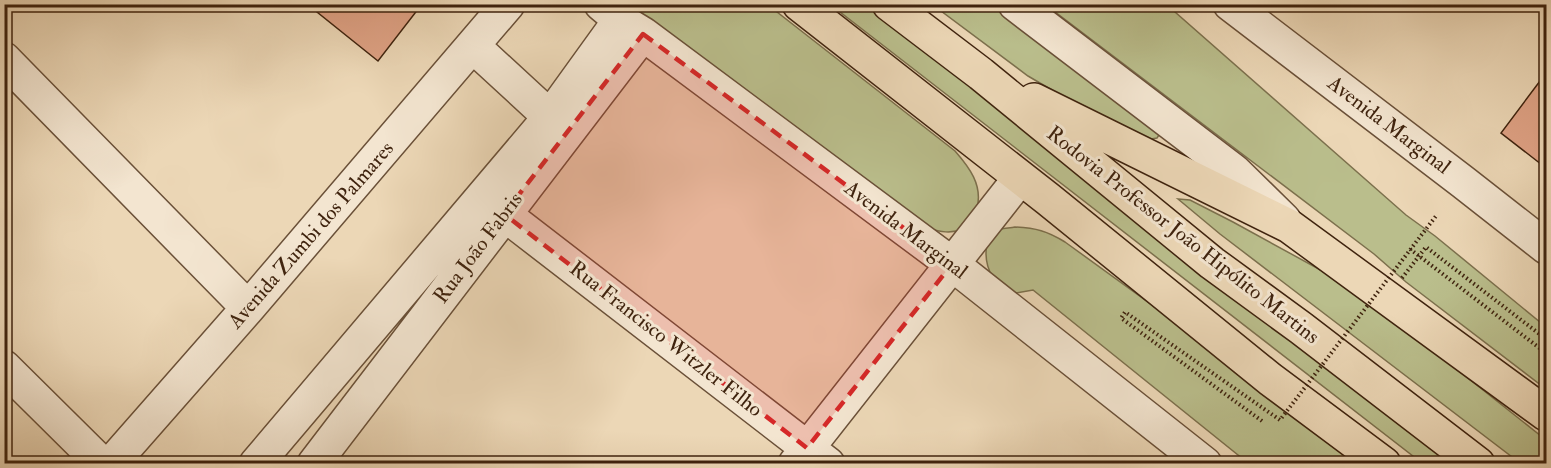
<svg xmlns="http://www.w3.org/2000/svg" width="1551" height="468" viewBox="0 0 1551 468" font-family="'IM FELL Double Pica',serif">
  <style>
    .green { fill: #babe8c; stroke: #7c704d; stroke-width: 1.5 }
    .building { fill: #dfa285; stroke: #3f230e; stroke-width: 1.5 }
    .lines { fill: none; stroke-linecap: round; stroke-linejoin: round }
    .minor-casing { stroke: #6a5038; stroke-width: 36 }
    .highway-casing { stroke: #3f230e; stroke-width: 36 }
    .path { stroke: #3f230e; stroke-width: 4; stroke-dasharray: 1.5 3; stroke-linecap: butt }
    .minor { stroke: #f3e5d0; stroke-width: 33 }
    .highway { stroke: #ecd7b6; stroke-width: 33 }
    .path-bridge { stroke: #3f230e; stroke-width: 4; stroke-dasharray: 1.5 3; stroke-linecap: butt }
    .marked { fill: #d62828; fill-opacity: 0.2; stroke: #d62828; stroke-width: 4.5; stroke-dasharray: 12 8; stroke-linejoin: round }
    .labels { text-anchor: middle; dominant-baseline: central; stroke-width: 6; stroke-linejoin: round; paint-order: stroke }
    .street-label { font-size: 21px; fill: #3f230e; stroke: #f3e5d0 }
  </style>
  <rect width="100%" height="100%" fill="#ecd7b6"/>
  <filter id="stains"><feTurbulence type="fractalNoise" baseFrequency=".00333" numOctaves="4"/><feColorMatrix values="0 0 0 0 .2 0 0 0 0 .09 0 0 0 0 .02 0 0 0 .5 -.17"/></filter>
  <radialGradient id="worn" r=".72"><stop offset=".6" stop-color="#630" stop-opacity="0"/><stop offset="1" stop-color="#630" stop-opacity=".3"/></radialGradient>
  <!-- green -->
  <path class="green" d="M629,5h139l187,146c14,16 28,34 22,57 -2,7 -8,15 -12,21 -15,5 -24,3 -38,-1z
    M831,5h37l591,458h-37z
    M933,5h61l165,124v6l-2,3 -6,1 -65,-29 -58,-34z
    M1046,5h121l239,210 29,21 111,91v62l-140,-107 -32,-28z
    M1178,199l12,1 43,22 124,68 189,150v23h-26l-300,-229z
    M1015,227c21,1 32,4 50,15l253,183 49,38h-119l-215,-173 -23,4c-5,-5 -13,-10 -17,-16 -9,-15 -12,-42 8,-49 4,-1 10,-1 14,-2z"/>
  <!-- building -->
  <path class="building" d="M307,4h115l-44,57z
    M1546,73v95l-45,-35z"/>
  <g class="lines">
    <defs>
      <path id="minor" d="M601,4l19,16 23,14 309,230 253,200
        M1015,4l219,167 50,49
        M1230,4l233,178 83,65
        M473,46l77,71
        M4,59l244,249
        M504,214l324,250
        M4,367l98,97
        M111,464l137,-156 260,-304
        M256,464l294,-347 70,-97
        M314,464l329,-430
        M795,464l225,-286"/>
      <path id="highway" d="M799,4l249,195 222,180 114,85
        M889,4l92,70 231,189 89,65 177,136
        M1034,100l255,126 257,188"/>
    </defs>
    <!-- minor casing -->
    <use href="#minor" class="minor-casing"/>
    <!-- highway casing -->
    <use href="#highway" class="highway-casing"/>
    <!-- path -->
    <path class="path" d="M1402,278l24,-31 120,92"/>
    <!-- minor -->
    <use href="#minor" class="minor"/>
    <!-- highway -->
    <use href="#highway" class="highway"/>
    <!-- path-bridge -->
    <path class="path-bridge" d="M1410,249l136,104
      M1262,421l-141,-103 4,-6 155,108 156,-204"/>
  </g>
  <!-- marked area -->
  <path class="marked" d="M643,34l309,230 -145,184 -303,-234z"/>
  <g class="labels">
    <!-- street labels -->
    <g class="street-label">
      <text transform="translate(1389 125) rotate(37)">Avenida Marginal</text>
      <text transform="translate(906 230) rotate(37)">Avenida Marginal</text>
      <text transform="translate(311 235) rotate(-49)">Avenida Zumbi dos Palmares</text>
      <text transform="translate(1183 235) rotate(38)">Rodovia Professor João Hipólito Martins</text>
      <text transform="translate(478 248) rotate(-53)">Rua João Fabris</text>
      <text transform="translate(666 339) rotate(38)">Rua Francisco Witzler Filho</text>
    </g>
  </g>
  <!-- margin -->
  <rect width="1551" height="468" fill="none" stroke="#ecd7b6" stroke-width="24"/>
  <rect x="6" y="6" width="1539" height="456" fill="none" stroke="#3f230e" stroke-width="3"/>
  <rect x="12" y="12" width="1527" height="444" fill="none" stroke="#3f230e" stroke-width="1.5"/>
  <rect width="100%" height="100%" filter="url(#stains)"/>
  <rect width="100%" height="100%" fill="url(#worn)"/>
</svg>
